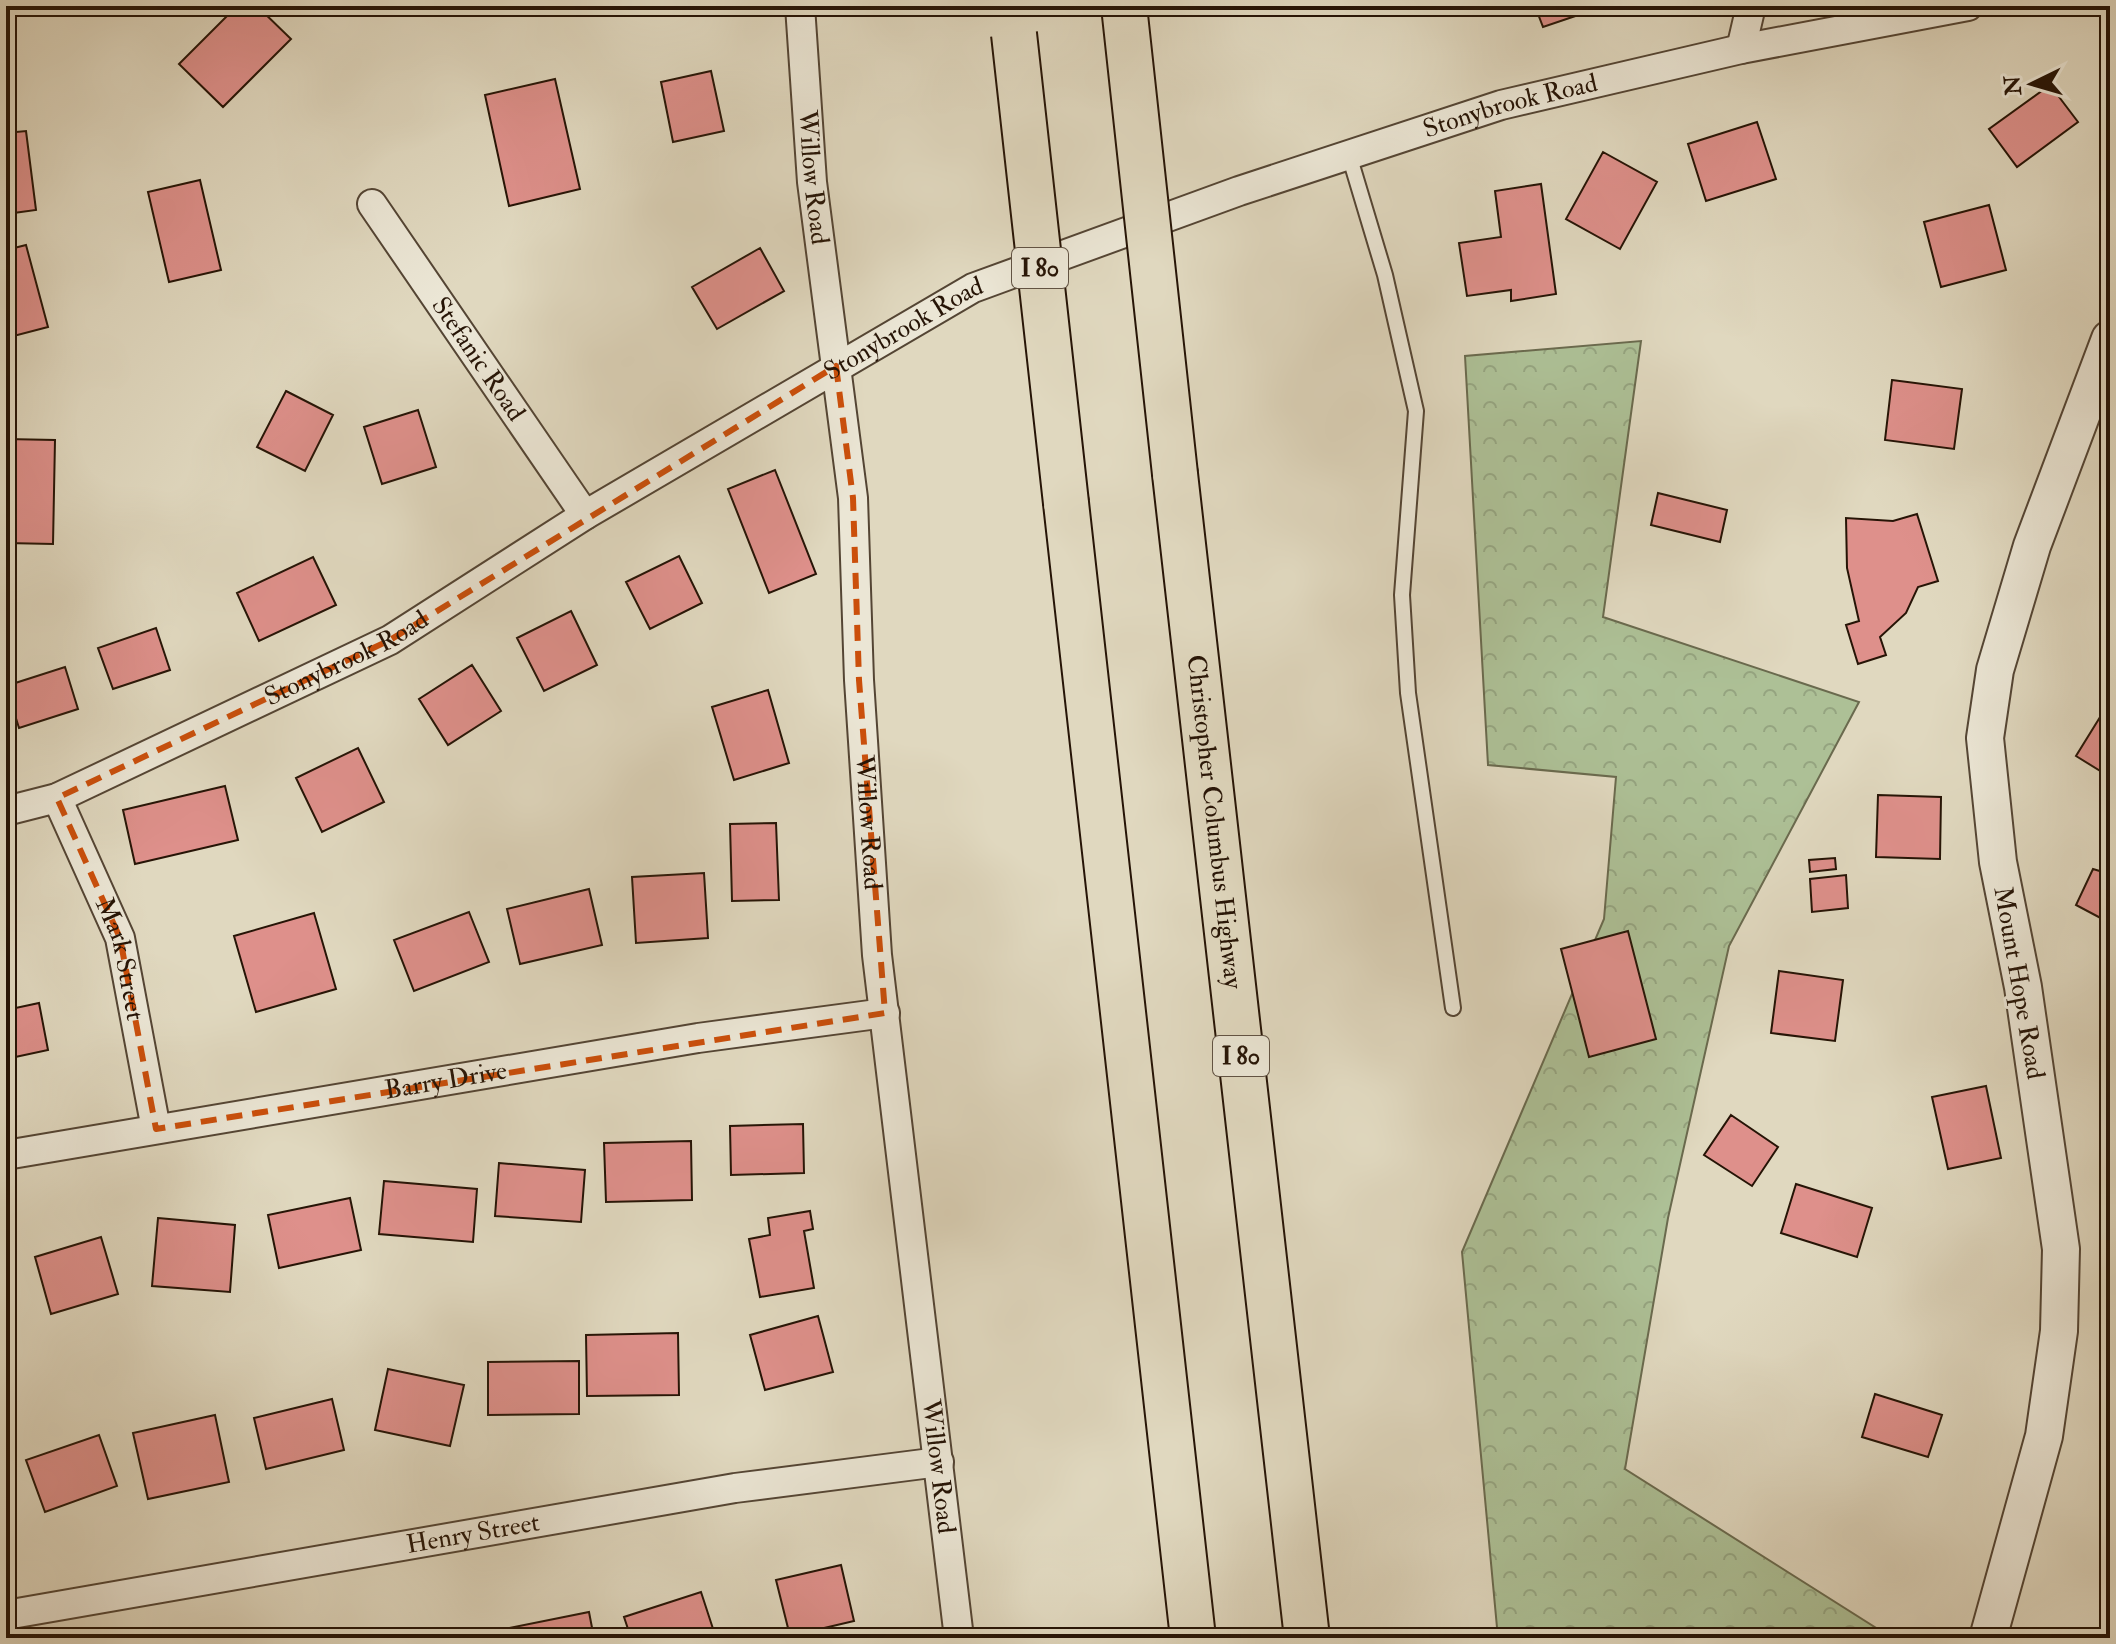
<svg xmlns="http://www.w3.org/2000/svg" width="2116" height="1644" viewBox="0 0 2116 1644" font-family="'IM FELL Double Pica',serif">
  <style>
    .forest { fill: url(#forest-crowns); stroke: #6a6a4e; stroke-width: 2 }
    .building { fill: #de908b; stroke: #261406; stroke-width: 2 }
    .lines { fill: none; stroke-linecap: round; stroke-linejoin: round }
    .service-casing { stroke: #544534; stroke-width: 18 }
    .minor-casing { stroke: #544534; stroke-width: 32 }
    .tertiary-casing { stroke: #544534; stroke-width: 40 }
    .motorway-casing { stroke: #261406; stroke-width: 48 }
    .service { stroke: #ebe6d5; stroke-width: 14 }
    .minor { stroke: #ebe6d5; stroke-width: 28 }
    .tertiary { stroke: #ebe6d5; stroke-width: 36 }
    .motorway { stroke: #e0d8bf; stroke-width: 44 }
    .motorway-bridge-casing { stroke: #261406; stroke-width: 48; stroke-linecap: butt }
    .motorway-bridge { stroke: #e0d8bf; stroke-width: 44 }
    .marked { fill: none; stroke: #cb4f0b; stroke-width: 6; stroke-dasharray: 16 10; stroke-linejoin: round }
    .labels { text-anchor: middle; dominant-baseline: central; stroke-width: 6; stroke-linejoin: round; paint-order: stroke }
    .shield { fill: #ebe6d5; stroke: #615344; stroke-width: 2 }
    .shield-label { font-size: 24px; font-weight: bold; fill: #261406 }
    .street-label { font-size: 26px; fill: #261406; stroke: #ebe6d5 }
  </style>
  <defs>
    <pattern id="forest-crowns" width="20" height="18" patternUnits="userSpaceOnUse" patternTransform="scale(2)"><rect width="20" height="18" fill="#adc096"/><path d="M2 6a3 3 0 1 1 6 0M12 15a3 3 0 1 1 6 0" fill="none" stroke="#95a480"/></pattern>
  </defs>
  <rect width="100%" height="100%" fill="#e0d8bf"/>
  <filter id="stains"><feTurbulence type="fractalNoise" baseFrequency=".0025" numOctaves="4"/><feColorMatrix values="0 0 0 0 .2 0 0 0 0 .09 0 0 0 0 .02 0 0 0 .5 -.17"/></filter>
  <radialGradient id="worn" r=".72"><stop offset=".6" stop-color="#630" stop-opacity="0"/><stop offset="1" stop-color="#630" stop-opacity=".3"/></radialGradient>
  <!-- forest -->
  <path class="forest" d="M1641,341l-38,276 256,85 -130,244 -61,272 -43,251 267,169h-394l-36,-386 142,-333 12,-142 -128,-12 -23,-409z"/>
  <!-- building -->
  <path class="building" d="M237,6h20l34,33 -68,68 -44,-43z
    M1535,6h60l1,3 -53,18z
    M711,71l13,60 -51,11 -12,-60z
    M555,79l25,110 -71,17 -24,-111z
    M2050,85l28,37 -61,45 -28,-38z
    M1757,122l19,57 -70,22 -18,-57z
    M26,131l10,79 -30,4v-81z
    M1603,152l54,30 -37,67 -54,-30z
    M200,180l21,90 -52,12 -21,-90z
    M1541,184l15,110 -45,7v-11l-44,6 -8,-53 42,-6 -6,-46z
    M1989,205l17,65 -65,17 -17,-65z
    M26,245l22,82 -42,11v-88z
    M760,248l24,43 -67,38 -25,-42z
    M1892,380l70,9 -8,60 -69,-9z
    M286,391l47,24 -28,56 -48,-24z
    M418,410l18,57 -54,17 -18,-57z
    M6,439l49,1 -2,104 -47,-1z
    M775,470l41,104 -47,19 -41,-104z
    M1658,493l69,17 -7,32 -69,-17z
    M1917,514l21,67 -20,6 -12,26 -26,24 6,18 -28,9 -12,-39 13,-4 -12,-53 -1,-50 47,3z
    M679,556l23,47 -52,26 -24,-47z
    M313,557l23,48 -77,36 -22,-48z
    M571,611l26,54 -53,26 -27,-53z
    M156,628l14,42 -57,19 -15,-41z
    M472,665l29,46 -53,34 -29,-46z
    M65,667l13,42 -59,19 -13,-42z
    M768,690l21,73 -55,17 -22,-73z
    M2110,701v76l-34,-21z
    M358,748l26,54 -62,30 -26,-54z
    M225,786l13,54 -103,24 -12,-54z
    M1878,795l63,2 -1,62 -64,-2z
    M776,823l3,77 -47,1 -2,-77z
    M2110,856v67l-34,-18 17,-36 10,3z
    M1835,858l1,11 -26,3 -1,-12z
    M704,873l4,65 -72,5 -4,-66z
    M1846,875l2,33 -36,4 -2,-33z
    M589,889l13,56 -82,19 -13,-55z
    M469,912l20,50 -75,29 -20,-51z
    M314,913l22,76 -80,23 -22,-76z
    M1628,931l28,108 -67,18 -28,-108z
    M1779,971l64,9 -8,61 -64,-8z
    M39,1003l9,47 -42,9v-49z
    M1986,1086l15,72 -53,11 -16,-72z
    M1731,1115l47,32 -26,39 -48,-31z
    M803,1124l1,49 -73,2 -1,-49z
    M691,1141l1,59 -86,2 -2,-59z
    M499,1163l86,7 -4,52 -86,-6z
    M384,1181l93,8 -4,53 -94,-8z
    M1796,1184l76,24 -15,49 -76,-24z
    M350,1198l11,52 -82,18 -11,-53z
    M810,1211l3,18 -9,2 10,57 -54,9 -11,-58 21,-4 -2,-17z
    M158,1218l77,7 -5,67 -78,-6z
    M101,1237l17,57 -67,20 -16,-57z
    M818,1316l15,56 -68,18 -15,-55z
    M678,1333l1,62 -92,1 -1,-61z
    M579,1361v53l-91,1v-53z
    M388,1369l76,16 -14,61 -75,-16z
    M1875,1394l67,21 -14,42 -66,-20z
    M332,1399l12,51 -78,19 -12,-51z
    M215,1415l14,67 -81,17 -15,-66z
    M99,1435l18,51 -72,26 -19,-52z
    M841,1565l13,56 -64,15 -14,-56z
    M701,1592l15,46h-85l-7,-21z
    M589,1612l5,26h-89l-1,-9z"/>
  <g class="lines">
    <defs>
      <path id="service" d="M1349,155l36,120 31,136 -14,184 6,98 45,315"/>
      <g id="minor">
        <path id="s1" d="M800,6l12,176 41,316 6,182 18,275 82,683"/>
        <path d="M1741,49l10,-43"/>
        <path id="s2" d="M372,204l213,311"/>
        <path id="s3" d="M57,798l63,140 36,191"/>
        <path id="s4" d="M6,811l51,-13 333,-158 195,-125 388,-227 266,-97 262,-86 240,-56 227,-43"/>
        <path id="s5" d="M6,1155l692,-117 187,-25"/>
        <path id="s6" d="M6,1615l729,-127 204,-26"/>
      </g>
      <path id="tertiary" d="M1988,1638l56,-202 15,-105 2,-82 -38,-262 -25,-125 -13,-124 10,-68 37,-124 78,-207"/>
      <g id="motorway">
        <path id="s7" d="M1175,474l132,1164"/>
        <path d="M1066,503l127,1135"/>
      </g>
    </defs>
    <!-- service casing -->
    <use href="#service" class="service-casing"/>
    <!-- minor casing -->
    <use href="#minor" class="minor-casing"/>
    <!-- tertiary casing -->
    <use href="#tertiary" class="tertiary-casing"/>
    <!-- motorway casing -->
    <use href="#motorway" class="motorway-casing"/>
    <!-- service -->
    <use href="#service" class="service"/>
    <!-- minor -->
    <use href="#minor" class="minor"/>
    <!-- tertiary -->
    <use href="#tertiary" class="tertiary"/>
    <!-- motorway -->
    <use href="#motorway" class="motorway"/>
    <defs>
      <path id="motorway-bridge" d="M1124,6l51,468
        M1014,34l52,469"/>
    </defs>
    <!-- motorway-bridge casing -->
    <use href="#motorway-bridge" class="motorway-bridge-casing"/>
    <!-- motorway-bridge -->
    <use href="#motorway-bridge" class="motorway-bridge"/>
  </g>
  <!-- marked area -->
  <path class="marked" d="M836,366l17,132 6,182 26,333 -729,116 -36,-191 -63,-140 333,-158z"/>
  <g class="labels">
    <!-- shield labels -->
    <g class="shield">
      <rect x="1012" y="248" width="56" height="40" rx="6"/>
      <rect x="1213" y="1036" width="56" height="40" rx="6"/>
    </g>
    <g class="shield-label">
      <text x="1040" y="268">I 80</text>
      <text x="1241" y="1056">I 80</text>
    </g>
    <!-- street labels -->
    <g class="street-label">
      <text stroke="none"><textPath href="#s4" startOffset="1670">Stonybrook Road</textPath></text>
      <text stroke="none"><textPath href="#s1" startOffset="172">Willow Road</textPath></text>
      <text stroke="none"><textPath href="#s4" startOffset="1022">Stonybrook Road</textPath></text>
      <text stroke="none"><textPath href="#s2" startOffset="188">Stefanic Road</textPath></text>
      <text stroke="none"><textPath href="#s4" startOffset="374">Stonybrook Road</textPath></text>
      <text stroke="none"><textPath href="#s7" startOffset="350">Christopher Columbus Highway</textPath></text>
      <text stroke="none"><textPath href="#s1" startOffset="820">Willow Road</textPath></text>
      <text stroke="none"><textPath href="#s3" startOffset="174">Mark Street</textPath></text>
      <text transform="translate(2019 983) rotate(80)">Mount Hope Road</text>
      <text stroke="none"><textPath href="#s5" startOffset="446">Barry Drive</textPath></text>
      <text stroke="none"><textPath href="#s1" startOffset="1468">Willow Road</textPath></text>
      <text stroke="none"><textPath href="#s6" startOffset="474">Henry Street</textPath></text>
    </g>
  </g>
  <!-- margin -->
  <rect width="2116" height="1644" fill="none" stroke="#e0d8bf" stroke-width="32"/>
  <rect x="8" y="8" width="2100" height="1628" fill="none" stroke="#261406" stroke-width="4"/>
  <rect x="16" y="16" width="2084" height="1612" fill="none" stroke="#261406" stroke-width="2"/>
  <!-- north arrow -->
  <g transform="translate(2032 84) rotate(265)" stroke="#ebe6d5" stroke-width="6" paint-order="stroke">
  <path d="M0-6L14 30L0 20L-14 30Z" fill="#261406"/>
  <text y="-12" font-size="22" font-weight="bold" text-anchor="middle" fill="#261406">N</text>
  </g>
  <rect width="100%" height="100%" filter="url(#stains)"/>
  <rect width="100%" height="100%" fill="url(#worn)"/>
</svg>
